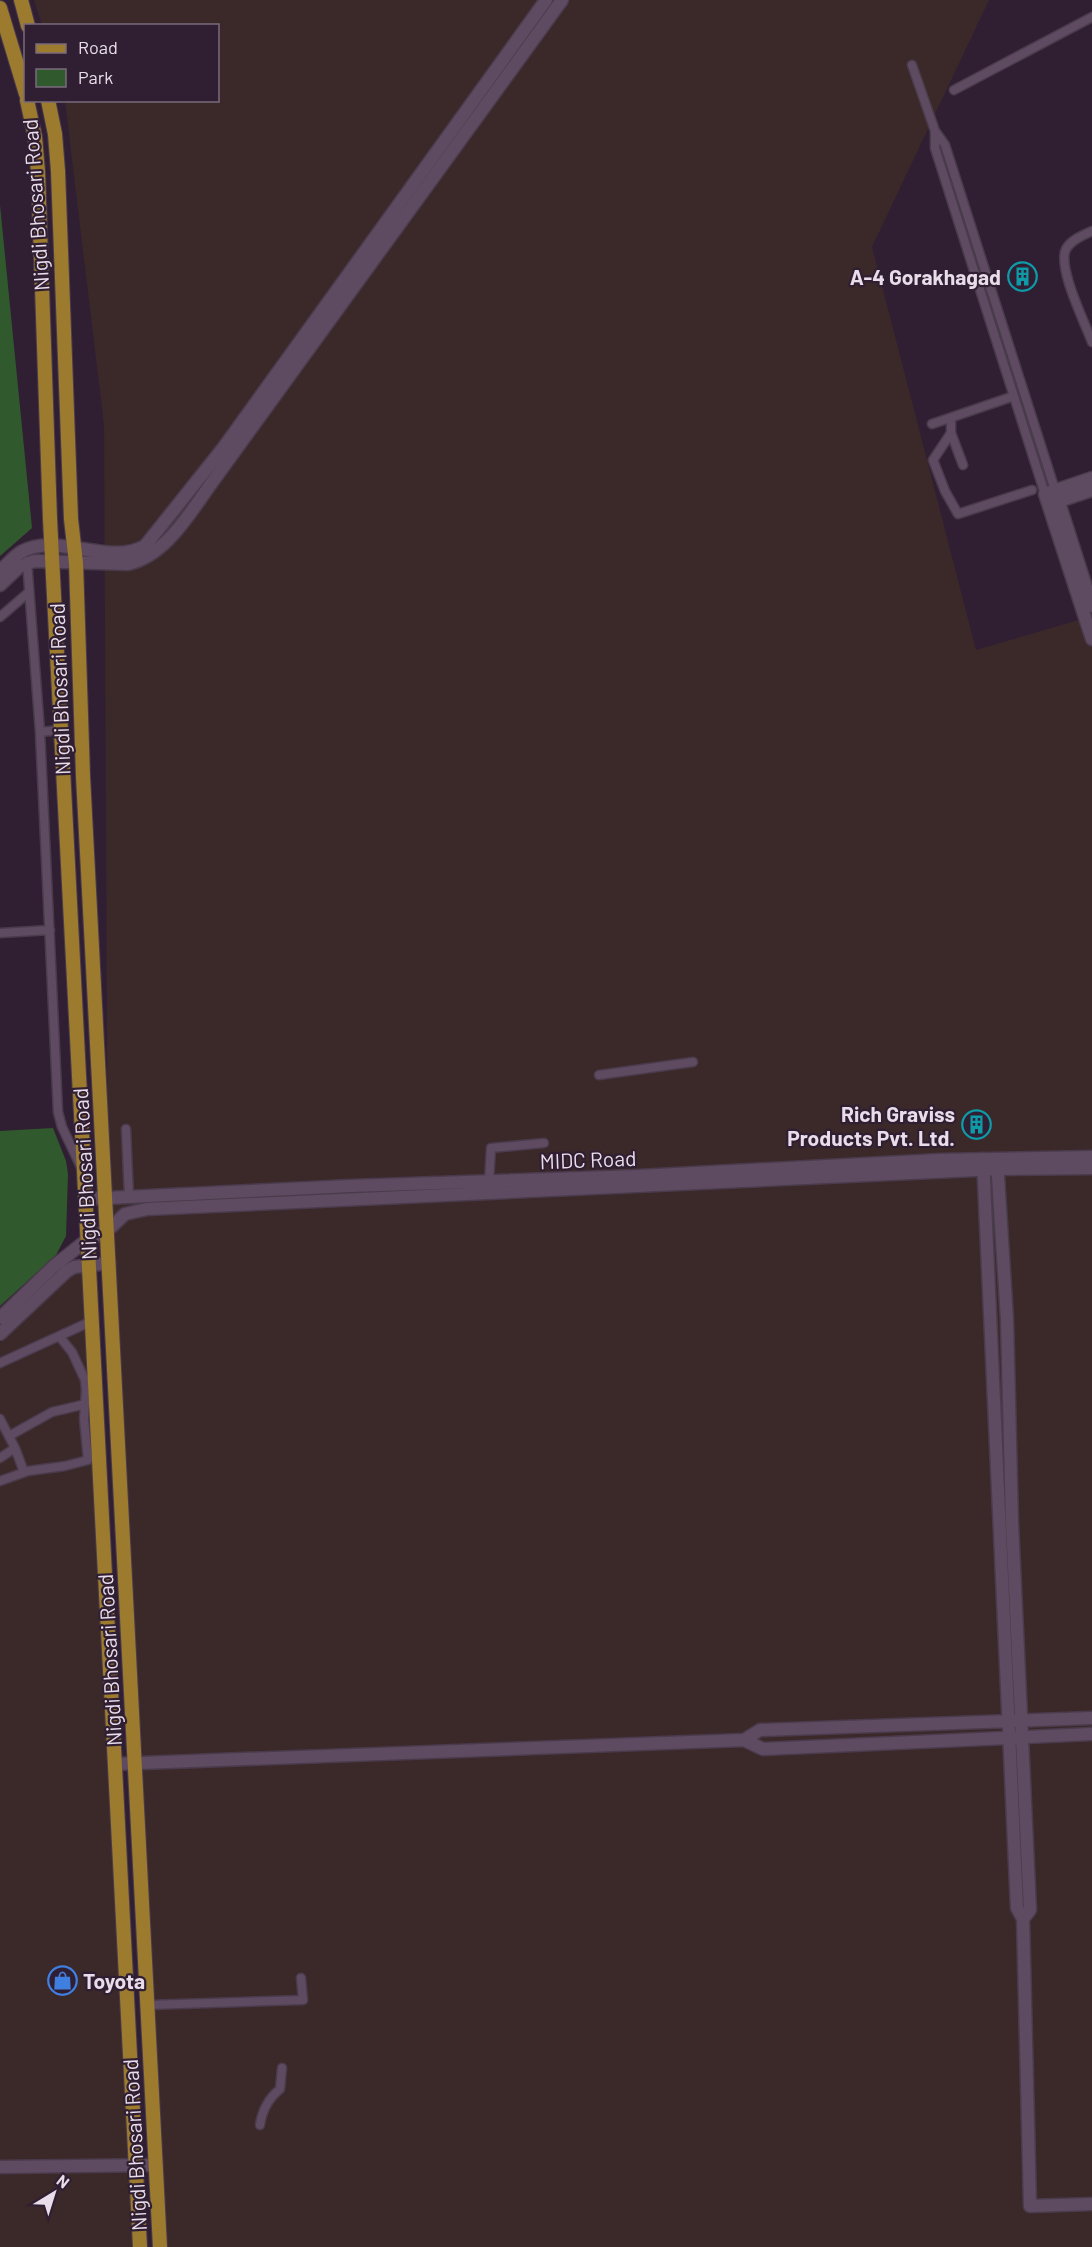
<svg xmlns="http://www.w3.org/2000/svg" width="1092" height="2247" viewBox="0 0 1092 2247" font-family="Barlow,sans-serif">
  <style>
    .industrial { fill: #3b2829 }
    .green { fill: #30592d }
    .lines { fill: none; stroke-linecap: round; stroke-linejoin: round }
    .street-casing { stroke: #4a3b4c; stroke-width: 11 }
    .secondary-casing { stroke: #4a3b4c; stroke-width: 15 }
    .primary-casing { stroke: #4a3b4c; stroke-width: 16 }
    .street { stroke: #5e4b61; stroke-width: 8 }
    .secondary { stroke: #5e4b61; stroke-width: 12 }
    .primary { stroke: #9c7b2e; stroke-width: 14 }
    .labels { text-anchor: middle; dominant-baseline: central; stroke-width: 4.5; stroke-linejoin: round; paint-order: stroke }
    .street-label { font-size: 21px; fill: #e9ddea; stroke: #301f33 }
    .poi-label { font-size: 21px; font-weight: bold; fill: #e9ddea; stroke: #301f33; text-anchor: end }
  </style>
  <rect width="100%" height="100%" fill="#301f33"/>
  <!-- industrial -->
  <path class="industrial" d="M34,0h955l-117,247 104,403 113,-33 3,11v1619h-928l-56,-1013 -4,-809 -39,-324 153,-1v-74l-176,-1z
    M85,1263l52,984h-137v-904z"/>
  <!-- green -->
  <path class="green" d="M0,205l32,323 -32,28z
    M53,1128l13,33 2,13 -2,62 -10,19 -56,51v-175z"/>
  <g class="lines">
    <defs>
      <path id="street" d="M912,65l23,66 10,14 110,345
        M954,90l138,-73
        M935,131v17l110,346
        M1092,231c-9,4 -21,9 -26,18 -9,18 19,74 26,93
        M951,418v15l12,32
        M932,424l82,-28
        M951,433l-18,27 12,31 13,23 74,-24
        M27,561l13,171 18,380 4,15 19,40
        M0,617l29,-25
        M40,732l21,-2
        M0,933l50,-3
        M599,1075l94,-13
        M126,1129l3,68
        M489,1182l2,-34 53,-5
        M59,1336l33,-15
        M0,1363l59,-27 13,16 13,28 2,1
        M0,1419l15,29 -15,10
        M9,1436l43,-24 34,-8
        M15,1448l9,24
        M0,1481l28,-10 37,-5 23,-6 -4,-41 2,-29 -1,-10
        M148,2005l155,-5 -2,-22
        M260,2125c2,-14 9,-27 20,-36l2,-21"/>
      <path id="secondary" d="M1092,478l-47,16 47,145
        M1055,490l37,116
        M1053,503l39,-13
        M0,571c7,-6 13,-14 21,-19 36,-21 86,15 124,-6l79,-99 322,-447
        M0,585l19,-18 15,-6 94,3c39,-9 63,-53 85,-83l349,-481
        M983,1159l34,749 6,11 7,287 62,-2
        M997,1161l10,158 5,204 18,387 -7,9
        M86,1199l265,-13 288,-10 301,-16 152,-3
        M0,1318l54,-52 34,-27 19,-8 18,-17 22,-5 850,-40 95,-1
        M0,1334l67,-63 7,-4 35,-4
        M744,1740l16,-10 332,-12
        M115,1764l629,-24 19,9 329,-15
        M0,2167l156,-2"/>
      <path id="primary" d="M21,0l7,26
        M0,8l26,86
        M27,100l8,37 3,35 12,347 90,1728
        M48,100l7,34 3,37 13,348 5,44 7,213 77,1471"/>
    </defs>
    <!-- street casing -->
    <use href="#street" class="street-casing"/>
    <!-- secondary casing -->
    <use href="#secondary" class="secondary-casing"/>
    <!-- primary casing -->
    <use href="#primary" class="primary-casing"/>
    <!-- street -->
    <use href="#street" class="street"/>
    <!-- secondary -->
    <use href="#secondary" class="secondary"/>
    <!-- primary -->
    <use href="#primary" class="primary"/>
  </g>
  <!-- icons -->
  <defs>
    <symbol id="building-ring" viewBox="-11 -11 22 22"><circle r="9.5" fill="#301f33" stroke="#0f9aa8" stroke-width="1.5"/><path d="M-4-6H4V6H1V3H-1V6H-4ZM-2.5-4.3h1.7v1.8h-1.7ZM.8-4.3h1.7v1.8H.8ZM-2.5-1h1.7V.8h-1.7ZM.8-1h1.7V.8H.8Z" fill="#0f9aa8"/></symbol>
    <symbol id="shop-ring" viewBox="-11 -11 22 22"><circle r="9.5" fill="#301f33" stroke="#3f7fe0" stroke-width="1.5"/><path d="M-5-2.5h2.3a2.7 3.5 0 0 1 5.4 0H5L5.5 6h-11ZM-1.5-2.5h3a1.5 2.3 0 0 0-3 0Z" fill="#3f7fe0"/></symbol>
  </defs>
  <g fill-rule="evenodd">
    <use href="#building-ring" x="1006" y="260" width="33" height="33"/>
    <use href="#building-ring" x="960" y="1108" width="33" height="33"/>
    <use href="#shop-ring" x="46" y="1964" width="33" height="33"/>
  </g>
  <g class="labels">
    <!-- street labels -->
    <g class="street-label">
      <text transform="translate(35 205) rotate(-94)">Nigdi Bhosari Road</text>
      <text transform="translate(59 689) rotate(-92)">Nigdi Bhosari Road</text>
      <text transform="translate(588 1159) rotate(-2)">MIDC Road</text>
      <text transform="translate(84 1174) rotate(-93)">Nigdi Bhosari Road</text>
      <text transform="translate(109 1660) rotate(-93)">Nigdi Bhosari Road</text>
      <text transform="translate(134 2145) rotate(-93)">Nigdi Bhosari Road</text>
    </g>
    <!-- poi labels -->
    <g class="poi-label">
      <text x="1001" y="276">A-4 Gorakhagad</text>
      <text x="955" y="1113">Rich Graviss<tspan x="955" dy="24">Products Pvt. Ltd.</tspan></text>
      <text x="83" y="1980" text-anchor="start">Toyota</text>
    </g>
  </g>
  <!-- legend -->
  <rect x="24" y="24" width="195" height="78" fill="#301f33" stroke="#7a6b7c" stroke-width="1.5"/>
  <rect x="36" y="44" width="30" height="9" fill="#9c7b2e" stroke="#7a6b7c" stroke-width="1.5"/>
  <text x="78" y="54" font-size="18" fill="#e9ddea">Road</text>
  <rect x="36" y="69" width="30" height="18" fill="#30592d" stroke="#7a6b7c" stroke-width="1.5"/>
  <text x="78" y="84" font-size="18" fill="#e9ddea">Park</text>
  <!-- north arrow -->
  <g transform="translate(54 2193) rotate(38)" stroke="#301f33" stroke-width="4.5" paint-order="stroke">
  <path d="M0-4.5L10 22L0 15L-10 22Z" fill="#e9ddea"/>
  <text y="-9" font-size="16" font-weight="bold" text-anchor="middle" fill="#e9ddea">N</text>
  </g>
</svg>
